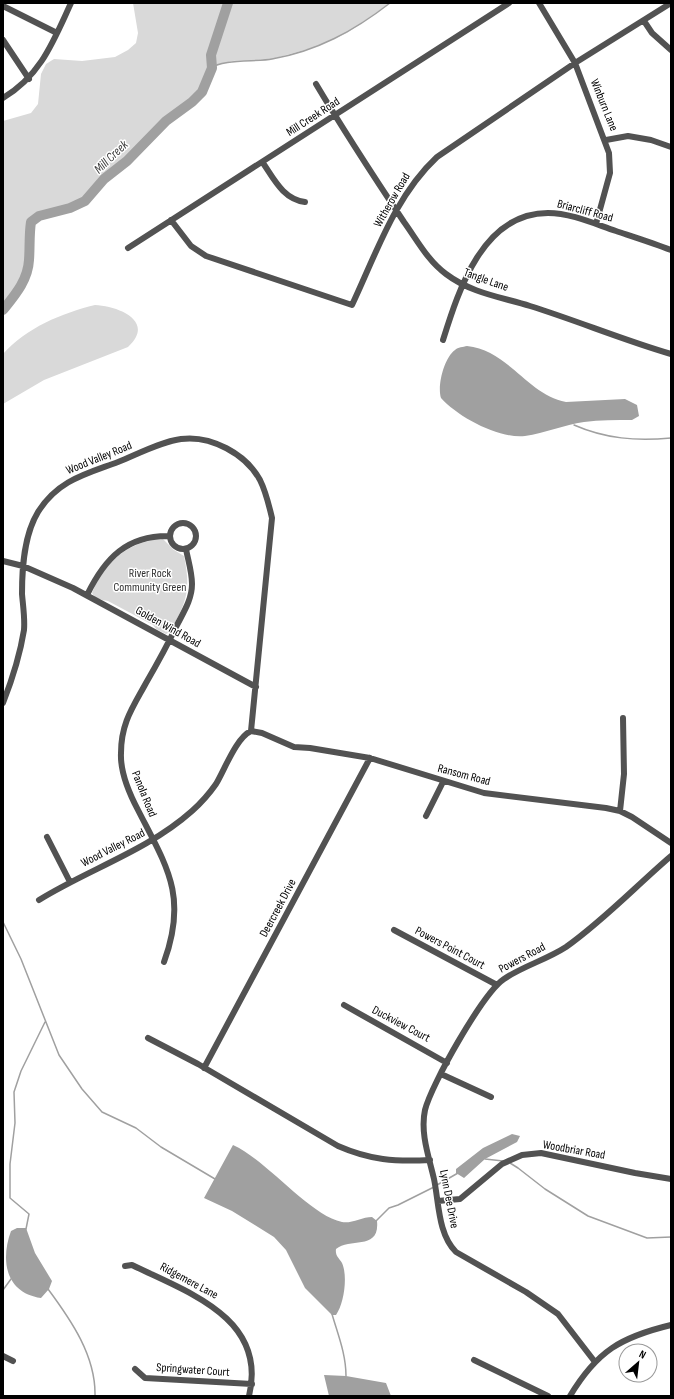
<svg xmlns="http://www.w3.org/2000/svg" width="674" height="1399" viewBox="0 0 674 1399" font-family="'Sofia Sans Condensed',sans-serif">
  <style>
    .green { fill: #d9d9d9 }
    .water { fill: #a0a0a0 }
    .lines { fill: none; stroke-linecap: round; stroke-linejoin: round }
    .stream { stroke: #a0a0a0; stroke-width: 1.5 }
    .river { stroke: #a0a0a0; stroke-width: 10 }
    .street { stroke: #525252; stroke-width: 6 }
    .labels { text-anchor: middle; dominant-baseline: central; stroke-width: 3; stroke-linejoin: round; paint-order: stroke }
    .street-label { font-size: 12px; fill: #000; stroke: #fff }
    .park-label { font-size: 12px; fill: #303030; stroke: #fff }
    .water-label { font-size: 13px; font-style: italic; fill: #414141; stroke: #fff }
  </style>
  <rect width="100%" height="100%" fill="#fff"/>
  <!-- green -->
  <path class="green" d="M133,3h257l-43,30 -32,14 -43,12 -40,2 -18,5 -12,26 -7,8 -29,21 -39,40 -23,18 -19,22 -15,7 -31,8 -8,6c-2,13 -1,25 -2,38 -1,20 -14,35 -26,50v-189l28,-8 7,-9 3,-30 5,-10 8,-5 28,2 33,-4 13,-7 8,-7 2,-10z
    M95,305c23,1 61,16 33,42l-84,33 -41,24v-50c23,-26 59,-41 92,-49z
    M163,539l11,11 10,6c7,34 3,45 -14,76l-4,2 -10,-5 -3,-4 -45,-24c-6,-1 -13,-2 -16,-8 13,-32 37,-52 71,-54z"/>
  <!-- water -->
  <path class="water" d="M467,346c41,4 61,49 99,56l59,-3 12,6 2,11 -7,4c-16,0 -32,0 -48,2 -20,3 -39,11 -59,14 -26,3 -67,-19 -84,-38 -4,-12 3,-40 14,-48 3,-3 8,-3 12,-4z
    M512,1134l8,2 -3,6 -32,17 -21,19 -8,-5v-4l27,-21z
    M233,1145c35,16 76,70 109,77 9,2 20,-5 30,-5l5,4c3,30 -27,16 -41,28 -1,7 3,9 6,14 6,13 2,41 -6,52h-4l-27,-27 -19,-38 -12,-13 -42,-26 -28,-13z
    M17,1228h9l9,25 17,28 -3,8 -8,9c-35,-5 -41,-37 -30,-67z
    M324,1375l22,1 40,7 5,13h-62z"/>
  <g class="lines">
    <!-- stream -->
    <path class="stream" d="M212,68c8,-9 46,-6 60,-9 45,-8 82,-28 118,-56
      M574,425c32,14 62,16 97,13
      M3,922l18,37 38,96 23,34 20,23 34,16 25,19 54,32
      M485,1159l18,2
      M510,1163l8,5 27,21 43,27 59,22 24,-1
      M437,1185l21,-12
      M375,1222l14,-14 9,-3 36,-18
      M26,1229l3,-15 -19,-16v-34l5,-41 -1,-31 7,-21 24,-49
      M48,1289c23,31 48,67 47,107
      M3,1290l8,-11
      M332,1314c6,21 14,40 14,62"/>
    <!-- river -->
    <path class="river" d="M3,310c12,-15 25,-30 26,-50 1,-13 0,-25 2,-38l8,-6 31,-8 15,-7 19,-22 23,-18 39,-40 26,-19 10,-10 10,-24 -1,-13 17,-52"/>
    <!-- street -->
    <path class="street" d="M539,3l36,60 34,90 1,20 -14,51
      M3,6l54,27
      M644,21l8,12 19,17
      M3,40l26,39
      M316,84c28,47 58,93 88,138 13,18 24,39 42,52 25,19 55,23 84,32 48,15 93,34 141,48
      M3,98c38,-23 50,-56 68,-95
      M606,140l22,-4 23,4 20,7
      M263,163c11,16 20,36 42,39
      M171,220l20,26 15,10 146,49c24,-51 43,-109 85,-148l138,-94 96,-60
      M128,248l381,-245
      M443,340c16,-51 40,-127 105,-127 23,0 47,11 68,18 18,6 37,12 55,19
      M170 536a13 13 0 1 1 26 0a13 13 0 1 1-26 0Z
      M3,561l20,5 50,22 183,99
      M87,595c18,-37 40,-60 83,-59
      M3,703c9,-23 17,-48 21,-73 1,-12 -1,-24 -2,-36 0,-27 2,-59 16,-82 20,-32 48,-38 80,-50 20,-8 42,-20 63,-23 30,-4 65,15 79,41 6,12 9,25 12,38l-21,213
      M620,811l4,-37 -1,-56
      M426,816l17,-34
      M47,837l23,45
      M39,900c50,-31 108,-49 153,-89 9,-8 17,-17 24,-27 9,-15 20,-46 35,-53l11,2 32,14 16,1 60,10 114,35 122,15 14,3 12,6 39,26
      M394,930l103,55
      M164,962c24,-66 3,-95 -26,-152 -9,-17 -18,-37 -17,-57 0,-30 12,-46 25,-70 11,-19 21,-37 30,-56 7,-14 16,-27 16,-43 0,-12 -4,-24 -6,-35
      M344,1005l103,58
      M148,1038l50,26 140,82c32,14 57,16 92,14
      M204,1068l166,-310
      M441,1074l50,23
      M438,1201l22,-2 42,-35 20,-9 19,-2 94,20 36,6
      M125,1266l7,-1c55,27 136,53 117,131
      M3,1356l10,5
      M474,1360l74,36
      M595,1362l-37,-48 -32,-22 -70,-40c-18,-18 -17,-49 -22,-73 -5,-22 -14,-46 -9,-69 6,-25 58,-117 79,-131 19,-13 42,-19 62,-32 37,-26 70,-61 105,-91
      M135,1369l10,9 107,6
      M570,1396c27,-45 51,-59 101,-71"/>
  </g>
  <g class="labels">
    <!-- street labels -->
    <g class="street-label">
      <text transform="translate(604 105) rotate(68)">Winburn Lane</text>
      <text transform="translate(313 117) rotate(-33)">Mill Creek Road</text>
      <text transform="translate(392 200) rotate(-60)">Witherow Road</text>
      <text transform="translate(585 211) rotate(15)">Briarcliff Road</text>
      <text transform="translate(486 280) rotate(20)">Tangle Lane</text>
      <text transform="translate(99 458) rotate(-22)">Wood Valley Road</text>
      <text transform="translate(168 627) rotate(29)">Golden Wind Road</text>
      <text transform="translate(464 775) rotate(15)">Ransom Road</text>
      <text transform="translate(144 794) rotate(68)">Panola Road</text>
      <text transform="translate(113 848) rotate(-27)">Wood Valley Road</text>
      <text transform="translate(278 908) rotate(-62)">Deercreek Drive</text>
      <text transform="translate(450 948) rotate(28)">Powers Point Court</text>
      <text transform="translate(522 958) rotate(-28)">Powers Road</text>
      <text transform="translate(401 1024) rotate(28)">Duckview Court</text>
      <text transform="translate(574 1150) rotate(10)">Woodbriar Road</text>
      <text transform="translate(449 1199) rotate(79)">Lynn Dee Drive</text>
      <text transform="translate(189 1281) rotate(28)">Ridgemere Lane</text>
      <text transform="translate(193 1370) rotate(4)">Springwater Court</text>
    </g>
    <!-- park labels -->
    <g class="park-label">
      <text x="150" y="573">River Rock<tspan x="150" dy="14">Community Green</tspan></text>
    </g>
    <!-- water labels -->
    <g class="water-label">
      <text transform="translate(111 157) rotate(-44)">Mill Creek</text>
    </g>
  </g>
  <!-- border -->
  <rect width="674" height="1399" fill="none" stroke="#000000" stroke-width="8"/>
  <!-- north arrow -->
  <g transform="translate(638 1363) rotate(28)"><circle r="19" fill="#ffffff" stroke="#999999"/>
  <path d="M0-3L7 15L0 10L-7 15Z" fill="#000000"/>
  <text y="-6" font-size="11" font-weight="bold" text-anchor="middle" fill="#000000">N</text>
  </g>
</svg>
